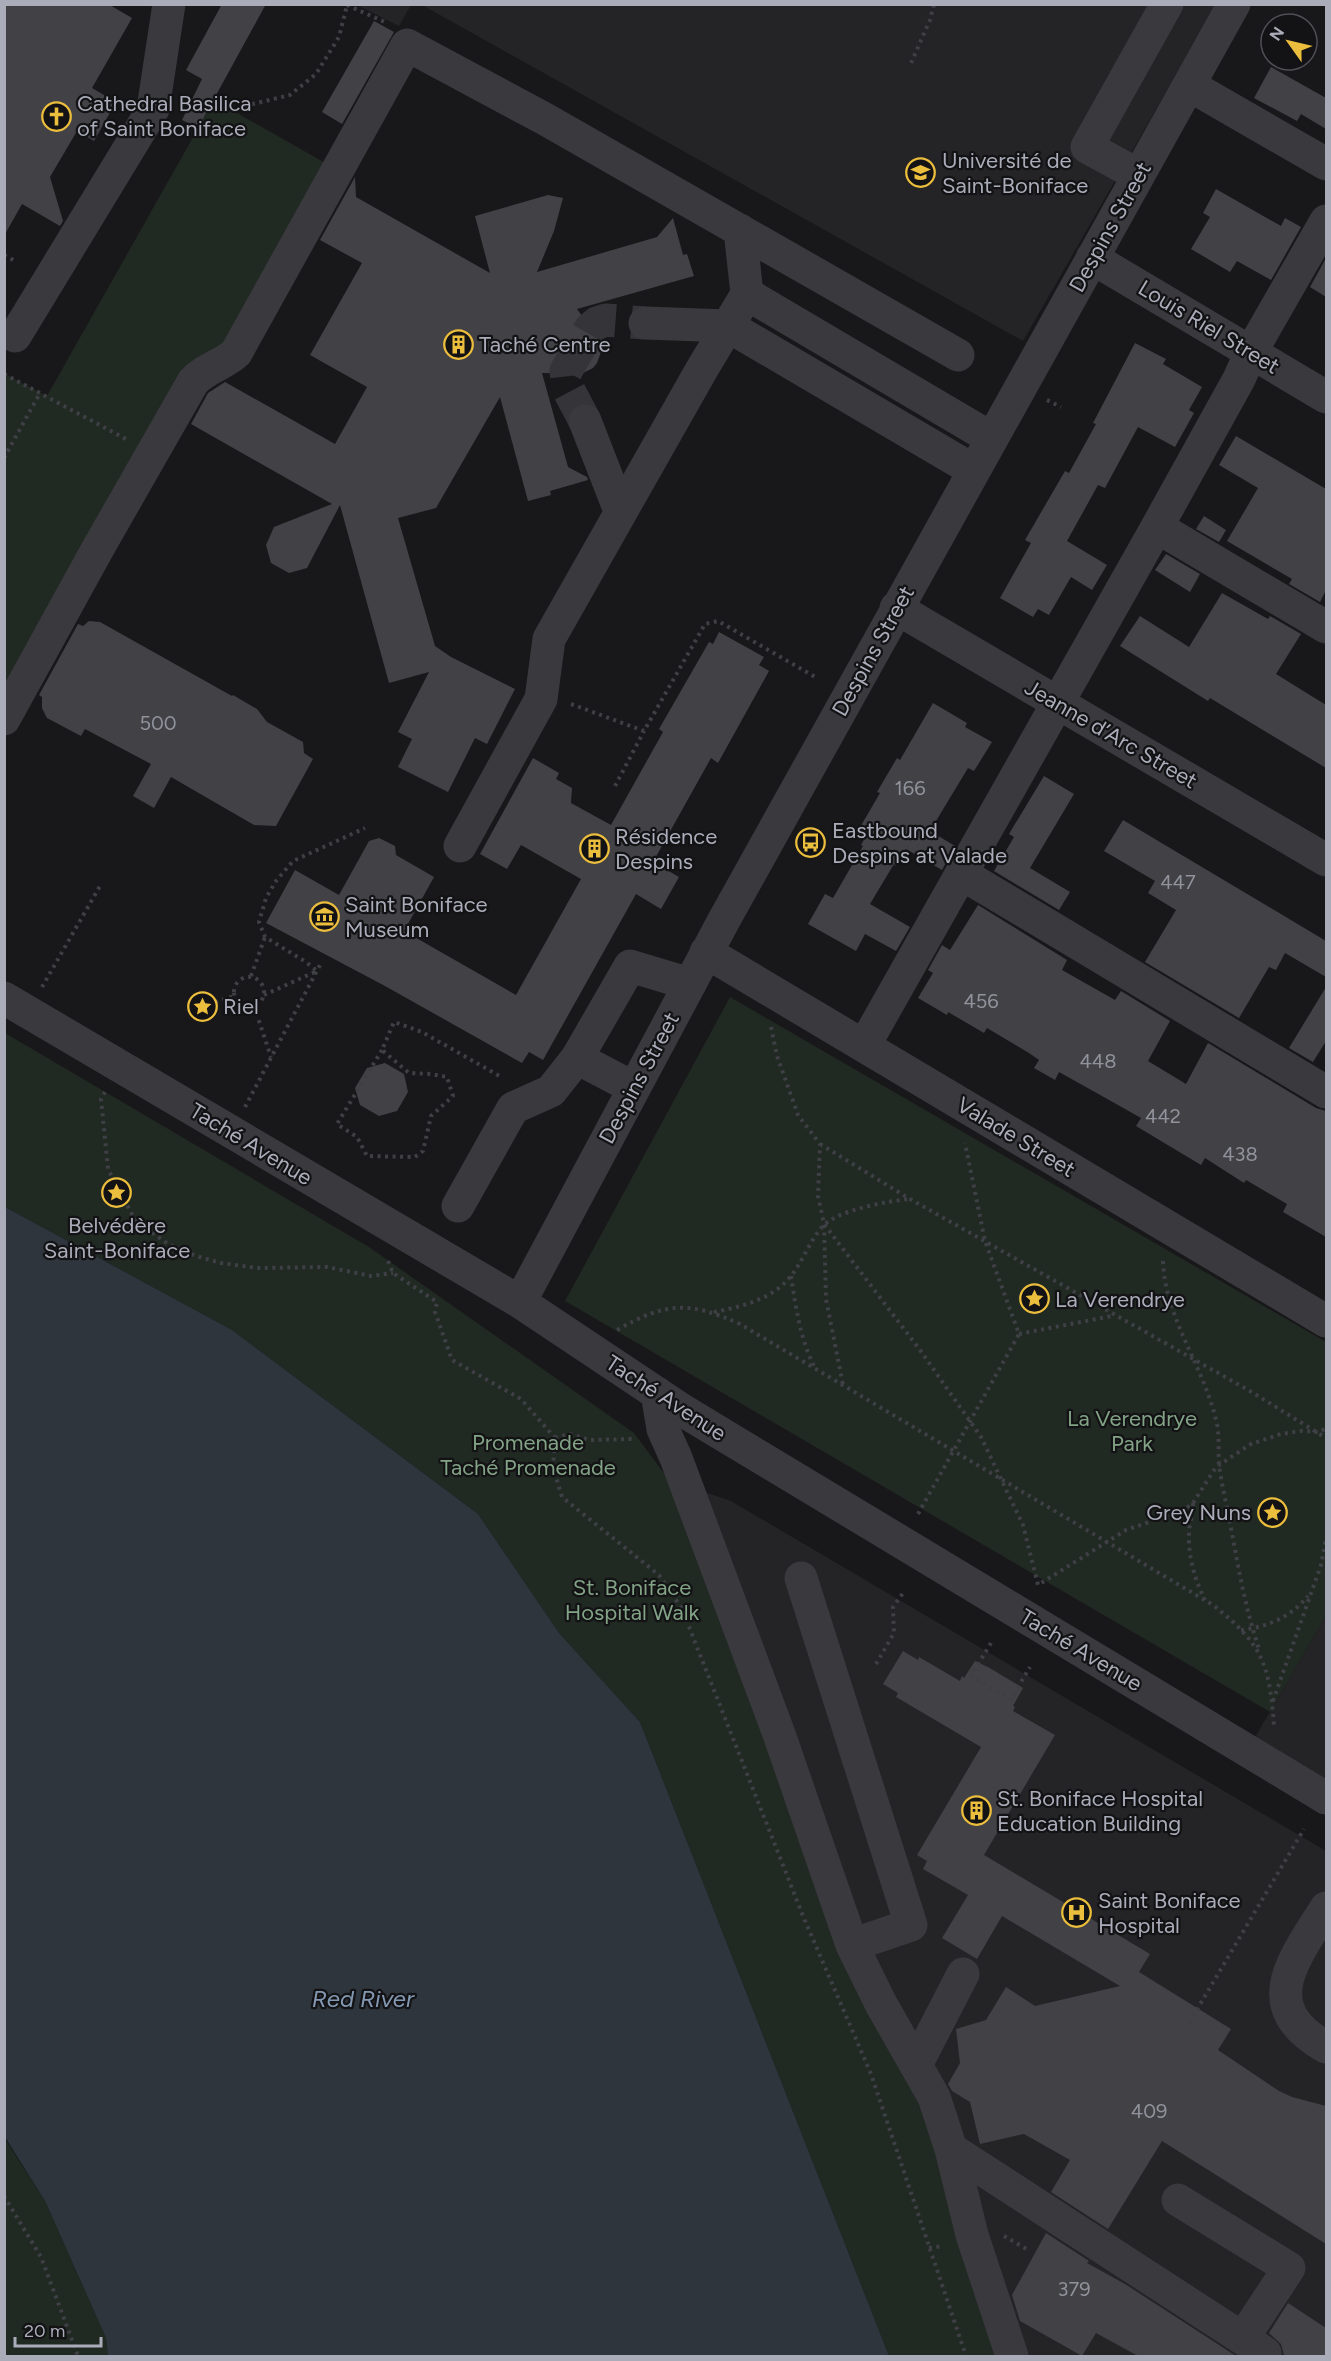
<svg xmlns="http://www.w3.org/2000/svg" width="1331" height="2361" viewBox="0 0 1331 2361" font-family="Figtree,sans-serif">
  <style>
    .built { fill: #242326 }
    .green { fill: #212923 }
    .water { fill: #2e353d }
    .building { fill: #424246 }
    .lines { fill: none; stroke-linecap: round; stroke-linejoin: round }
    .minor-tunnel { stroke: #353539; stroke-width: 33; stroke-dasharray: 33 16; stroke-linecap: butt }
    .path { stroke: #3f4045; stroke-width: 4; stroke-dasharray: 3 4.5; stroke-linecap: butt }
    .minor { stroke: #39393e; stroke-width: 33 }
    .labels { text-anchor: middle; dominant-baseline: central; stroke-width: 4.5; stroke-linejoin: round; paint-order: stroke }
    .number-label { font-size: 20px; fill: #90929c }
    .poi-label { font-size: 22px; fill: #aaadb9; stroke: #131214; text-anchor: start }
    .street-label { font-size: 22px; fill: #aaadb9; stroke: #131214 }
    .park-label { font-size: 22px; fill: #82a386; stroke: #131214 }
    .water-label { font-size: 24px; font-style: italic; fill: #8398b2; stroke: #131214 }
  </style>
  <rect width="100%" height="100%" fill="#181719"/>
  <!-- built -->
  <path class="built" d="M357,5h54l-12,21z
    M422,5h794l-193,336z
    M669,1480l62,21 595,350v505h-326z
    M1326,1616v182l-79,-47z"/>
  <!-- green -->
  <path class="green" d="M214,100l122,69 -100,184 -37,21 -194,344v-344l42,22z
    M730,997l596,345v274l-56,96 -705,-411z
    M5,1033l364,214 265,186 35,47 254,630 77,246h-111l-249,-634 -81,-89 -81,-119 -246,-184 -227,-123z
    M4,2137l41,64 61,137 2,18h-103z"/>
  <!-- water -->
  <path class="water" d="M5,1207l227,123 246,184 81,119 81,89 249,634h-781l-2,-18 -61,-137 -40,-64z"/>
  <!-- building -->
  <path class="building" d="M4,4h104l24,14 -40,70 24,14 -22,39 -17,-10 -27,46 13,44 -3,5 -38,-22 -18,32z
    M222,4h44l-68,124 -16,-8 20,-41 -16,-9z
    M374,21l20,11 -52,92 -20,-12z
    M1271,67l55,31v31l-25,-15 -4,7 -43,-23z
    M355,177l1,20 134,76 -15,-57 73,-21 15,3 -9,33 -17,41 120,-35 16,-19 10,37 4,-1 7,22 -117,33 23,32 1,11 -4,11 -4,5 -12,6 -39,-1 26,94 19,10 1,3 -38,11 1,4 -23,6 -28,-104 -64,111 -38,10 37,128 16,11 64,32 -28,55 -12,-6 -27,54 -50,-25 14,-28 -14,-7 31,-60 -40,11 -49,-178 -33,63 -18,5 -18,-10 -5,-18 8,-18 58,-23 -141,-80 17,-31 17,-11 110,62 32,-57 -57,-32 52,-92 -42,-23z
    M1216,189l65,37 4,-8 16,9 -30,53 -34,-19 -7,11 -39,-23 19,-32 -7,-4z
    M1326,258v39l-16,-10z
    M1135,343l31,16 -3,5 39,23 -13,23 5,3 -19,34 -37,-20 -33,61 -7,-3 -31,56 40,24 -15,25 -21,-13 -22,38 -11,-6 -5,8 -33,-19 31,-55 -6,-3 40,-69 4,2 27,-49 -3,-1z
    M1236,436l90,53v101l-6,12 -31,-18 3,-5 -65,-38 31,-53 -39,-23z
    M1204,516l22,14 -7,12 -23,-13z
    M1166,554l34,20 -10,18 -35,-22z
    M1222,593l46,26 2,-3 31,18 -25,40 50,31v63l-116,-70 -2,3 -88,-55 20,-30 49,31z
    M89,621l11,1 132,74 1,-1 24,14 10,13 36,20 1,11 9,6 -37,67 -22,-1 -83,-48 -17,31 -21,-12 18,-32 -66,-35 -4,7 -34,-18 -5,-10v-11l-3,-2 39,-71 5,2z
    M719,632l45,25 -5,8 10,6 -51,92 -7,-5 -58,104 26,15 -18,32 -25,-15 -93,166 -14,-8 -7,11 -137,-77 -119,-63 29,-53 44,25 30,-54 10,-3 16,8 1,9 38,22 -30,54 112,64 65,-116 -60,-34 -14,24 -27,-15 53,-96 26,15 -3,6 16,9 -1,15 40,22 52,-93 -4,-3 50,-87 4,2z
    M933,703l34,20 -2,4 27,15 -18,29 -6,-3 -38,63 25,15 -13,24 -36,-21 -10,17 -2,-2 -24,40 40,23 -14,24 -31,-17 -9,17 -48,-27 17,-30 8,4 30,-52 -2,-1 6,-11 -8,-5 21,-36 -3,-1 20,-34 3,2z
    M1044,776l30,18 -44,74 40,24 -11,18 -65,-39 20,-34 -5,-3z
    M1123,820l203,121v36l-41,-24 -9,17 -7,-3 -30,51 -94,-56 31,-52 -28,-17 7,-12 -51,-30z
    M978,905l89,55 -5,10 53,30 6,-9 49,30 -22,40 38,23 22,-41 108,65 10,3v126l-43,-25 4,-8 -41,-24 -2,3 -39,-25 -4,7 -65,-39 5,-8 -39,-22 -43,-24 -4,8 -21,-12 5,-8 -10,-7 -42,-25 -3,5 -36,-21 -1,3 -29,-17 15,-25 -5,-3 14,-25 8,5z
    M1326,987v54l-13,21 -24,-14z
    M385,1063l19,11 4,18 -11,19 -18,5 -19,-11 -5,-17 12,-20z
    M903,1651l15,9 1,-3 41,24 2,-5 2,2 11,-17 13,6 35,21 -10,18 2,1 -2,4 42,24 -71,120 166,99 -11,18 92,57 -13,21 61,41 13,6 34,9v138l-164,-103 -54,88 -57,-37 19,-32 -46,-26 -44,10 -10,-42 -18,-11 -4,-7 12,-21 -4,-34 30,-9 20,-33 29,19 85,-20 -118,-70 -25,43 -35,-21 26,-43 -45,-26 4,-8 -10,-6 64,-108 -85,-50 2,-4 -15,-9z
    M1046,2233l43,28 -2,2 38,21 111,72h-98l-42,-23 -14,23 -62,-35 -8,-26z
    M1288,2303l38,25v28l-42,-1 -3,-11 -12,-11z"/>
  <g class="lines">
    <!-- minor-tunnel -->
    <path class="minor-tunnel" d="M585,421l-17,-32 -2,-18 24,-42 7,-6 9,-3 39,3"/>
    <!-- path -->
    <path class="path" d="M347,5l40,18
      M911,63l19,-43 4,-16
      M203,100l21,11 66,-16 26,-21 23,-37 8,-32
      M4,255l13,7
      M4,374l122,65
      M1047,400l14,7
      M4,458l36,-65
      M571,704l73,27 61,-107 13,-3 99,57
      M615,786l29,-55
      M251,976l14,-39
      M234 992a15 15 0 1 1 30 0a15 15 0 1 1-30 0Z
      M42,987l58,-101
      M264,995l53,-24 -11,-9 -41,-25 -6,-15 7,-24 10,-17 17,-20 72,-33
      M215,1002l19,-6
      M254,1006l17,51
      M771,1027l6,29 21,59 22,29 -2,52 6,28 96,126 61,87 42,88 15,60 88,-55 58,-20 9,-7 23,-36 35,-23 30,-10 20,-3 18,1 7,-4
      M382,1050l-45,74 20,13 10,19 48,1 8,-6 8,-35 22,-20 -6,-19 -16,-3 -22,-1 -27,-23 12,-28 28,10 81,46
      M105,1092l-4,7 7,70 27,51 33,24 28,12 25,7 36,5 70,-1 44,9 22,-3
      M245,1107l75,-142
      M820,1144l90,55 340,192 76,47
      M824,1225l2,74 17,86
      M388,1261l5,12 44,29 -2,10 17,48 69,39 34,39 -2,29 9,30 97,78 23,34 121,307 68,158 95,282
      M1163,1261c2,57 40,104 53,159 4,15 2,30 3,45 3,21 8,42 12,63 8,43 15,83 29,124
      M791,1276c5,32 9,63 24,92
      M714,1312c27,-5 59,-13 77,-36 12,-15 19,-36 32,-50 15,-16 65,-25 87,-27
      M617,1330c49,-28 72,-29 123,-6l473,281c50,40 56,58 61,120
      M1019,1334l93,-18
      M555,1438l15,-4 19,6 45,-1
      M1193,1503c0,10 -3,19 -4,28 -1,25 5,47 16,69
      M918,1514l101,-180 -34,-93 -20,-98
      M1241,1630c26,-3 50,-13 67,-34
      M991,1643l-20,33 40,23 19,-32
      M876,1664l18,-31 -1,-26 10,-14
      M1273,1701l48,-136 5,-26
      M1189,2023l115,-194
      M4,2196l37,61 37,99
      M1004,2236l26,15
      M929,2248l14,-2"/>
    <!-- minor -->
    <path class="minor" d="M1189,85l137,79
      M1138,175l-51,-28 80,-143
      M1092,258l234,139
      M747,294l244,144
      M645,323l83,3 245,144
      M15,336l138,-227 16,-105
      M585,421l35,90
      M1157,527l169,100
      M896,608l430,252
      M4,719l93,-169 96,-168c12,-14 30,-17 43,-29l171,-308 138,74 413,236
      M460,846l81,-147 8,-60 153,-270 45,-75 -7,-64
      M962,874l364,218
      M706,952l620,369
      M4,998l516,304 162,108 644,388
      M864,1046l293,-519 82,-148 12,-27 75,-131
      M634,1088l-57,-30 53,-92 60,18
      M458,1206l55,-98 38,-17 26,-33
      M520,1302l204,-382 510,-916
      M657,1393l6,36 13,29 103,276 73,211 29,59 53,93 17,52 21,86 40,121
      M801,1578l110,347 -59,20
      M1326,1908c-32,51 -72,99 0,139
      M916,2065l47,-91
      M951,2149l314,204 -2,3
      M1178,2200l111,68 -46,70"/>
  </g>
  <!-- icons -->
  <defs>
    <symbol id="church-ring" viewBox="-11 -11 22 22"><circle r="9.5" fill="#131214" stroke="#ecbe3d" stroke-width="1.5"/><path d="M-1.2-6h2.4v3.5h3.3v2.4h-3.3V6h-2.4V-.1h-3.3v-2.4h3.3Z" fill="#ecbe3d"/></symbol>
    <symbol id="university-ring" viewBox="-11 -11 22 22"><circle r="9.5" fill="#131214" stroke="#ecbe3d" stroke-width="1.5"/><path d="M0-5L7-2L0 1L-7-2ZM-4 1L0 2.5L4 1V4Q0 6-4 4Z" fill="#ecbe3d"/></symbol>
    <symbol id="building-ring" viewBox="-11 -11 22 22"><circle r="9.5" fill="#131214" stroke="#ecbe3d" stroke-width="1.5"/><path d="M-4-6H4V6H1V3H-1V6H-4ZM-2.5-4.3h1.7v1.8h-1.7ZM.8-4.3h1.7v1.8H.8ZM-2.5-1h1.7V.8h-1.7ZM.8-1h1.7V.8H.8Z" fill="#ecbe3d"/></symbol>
    <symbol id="bus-ring" viewBox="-11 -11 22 22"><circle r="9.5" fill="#131214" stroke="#ecbe3d" stroke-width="1.5"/><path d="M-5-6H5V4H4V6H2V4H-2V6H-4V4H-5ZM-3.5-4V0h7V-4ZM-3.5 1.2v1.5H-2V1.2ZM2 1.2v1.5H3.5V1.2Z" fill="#ecbe3d"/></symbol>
    <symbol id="museum-ring" viewBox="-11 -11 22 22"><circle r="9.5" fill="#131214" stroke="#ecbe3d" stroke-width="1.5"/><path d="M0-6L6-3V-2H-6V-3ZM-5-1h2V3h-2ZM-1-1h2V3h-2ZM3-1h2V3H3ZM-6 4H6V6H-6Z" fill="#ecbe3d"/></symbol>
    <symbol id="sight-ring" viewBox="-11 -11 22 22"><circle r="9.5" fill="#131214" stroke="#ecbe3d" stroke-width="1.5"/><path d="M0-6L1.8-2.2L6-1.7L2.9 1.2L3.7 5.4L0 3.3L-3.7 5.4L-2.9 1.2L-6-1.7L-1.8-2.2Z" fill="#ecbe3d"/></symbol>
    <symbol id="hospital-ring" viewBox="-11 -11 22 22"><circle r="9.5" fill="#131214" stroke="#ecbe3d" stroke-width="1.5"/><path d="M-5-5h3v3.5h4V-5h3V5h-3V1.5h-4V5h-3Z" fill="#ecbe3d"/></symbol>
  </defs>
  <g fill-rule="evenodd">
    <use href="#church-ring" x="40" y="100" width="33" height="33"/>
    <use href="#university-ring" x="904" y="156" width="33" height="33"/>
    <use href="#building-ring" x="442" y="328" width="33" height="33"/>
    <use href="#bus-ring" x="794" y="826" width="33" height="33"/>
    <use href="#building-ring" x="578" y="832" width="33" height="33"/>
    <use href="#museum-ring" x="308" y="900" width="33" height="33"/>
    <use href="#sight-ring" x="186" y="990" width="33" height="33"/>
    <use href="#sight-ring" x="100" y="1176" width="33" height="33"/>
    <use href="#sight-ring" x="1018" y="1282" width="33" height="33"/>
    <use href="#sight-ring" x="1256" y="1496" width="33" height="33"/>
    <use href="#building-ring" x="960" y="1794" width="33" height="33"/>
    <use href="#hospital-ring" x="1060" y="1896" width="33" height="33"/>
  </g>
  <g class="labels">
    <!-- number labels -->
    <g class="number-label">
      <text x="158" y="723">500</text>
      <text x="910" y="788">166</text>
      <text x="1178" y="882">447</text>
      <text x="981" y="1001">456</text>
      <text x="1098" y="1061">448</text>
      <text x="1163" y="1116">442</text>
      <text x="1240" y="1154">438</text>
      <text x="1149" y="2111">409</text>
      <text x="1074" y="2289">379</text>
    </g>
    <!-- poi labels -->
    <g class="poi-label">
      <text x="77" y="103">Cathedral Basilica<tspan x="77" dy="25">of Saint Boniface</tspan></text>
      <text x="942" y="160">Université de<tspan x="942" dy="25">Saint-Boniface</tspan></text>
      <text x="479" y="344">Taché Centre</text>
      <text x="832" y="830">Eastbound<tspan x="832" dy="25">Despins at Valade</tspan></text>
      <text x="615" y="836">Résidence<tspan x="615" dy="25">Despins</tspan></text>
      <text x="345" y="904">Saint Boniface<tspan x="345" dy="25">Museum</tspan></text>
      <text x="223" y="1006">Riel</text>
      <text x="117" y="1225" text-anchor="middle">Belvédère<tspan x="117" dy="25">Saint-Boniface</tspan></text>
      <text x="1055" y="1299">La Verendrye</text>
      <text x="1251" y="1512" text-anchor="end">Grey Nuns</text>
      <text x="997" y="1798">St. Boniface Hospital<tspan x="997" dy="25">Education Building</tspan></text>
      <text x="1098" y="1900">Saint Boniface<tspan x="1098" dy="25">Hospital</tspan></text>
    </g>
    <!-- street labels -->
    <g class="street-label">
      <text transform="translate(1110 227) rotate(-61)">Despins Street</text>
      <text transform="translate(1209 327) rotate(31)">Louis Riel Street</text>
      <text transform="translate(873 651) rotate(-61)">Despins Street</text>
      <text transform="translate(1111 734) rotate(30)">Jeanne d’Arc Street</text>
      <text transform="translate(639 1078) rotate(-62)">Despins Street</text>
      <text transform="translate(1016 1137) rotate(31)">Valade Street</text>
      <text transform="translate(251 1144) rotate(31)">Taché Avenue</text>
      <text transform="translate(666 1398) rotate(33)">Taché Avenue</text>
      <text transform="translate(1081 1650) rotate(31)">Taché Avenue</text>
    </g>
    <!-- park labels -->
    <g class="park-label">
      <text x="1132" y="1418">La Verendrye<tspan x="1132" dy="25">Park</tspan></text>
      <text x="528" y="1442">Promenade<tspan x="528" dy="25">Taché Promenade</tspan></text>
      <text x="632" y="1587">St. Boniface<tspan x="632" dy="25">Hospital Walk</tspan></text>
    </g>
    <!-- water labels -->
    <g class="water-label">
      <text x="363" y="1998">Red River</text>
    </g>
  </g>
  <!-- border -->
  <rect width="1331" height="2361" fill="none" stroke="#aaadb9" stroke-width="12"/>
  <!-- north arrow -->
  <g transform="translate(1289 42) rotate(304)"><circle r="28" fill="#131214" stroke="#4f5056" stroke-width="1.5"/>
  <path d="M0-4.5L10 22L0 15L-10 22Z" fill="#ecbe3d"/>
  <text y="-9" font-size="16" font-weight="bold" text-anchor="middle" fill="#aaadb9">N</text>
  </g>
  <!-- scale -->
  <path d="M15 2337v9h86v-9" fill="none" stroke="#aaadb9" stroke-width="3"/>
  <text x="24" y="2337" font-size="18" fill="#aaadb9" stroke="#131214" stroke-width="4.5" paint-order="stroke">20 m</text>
</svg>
